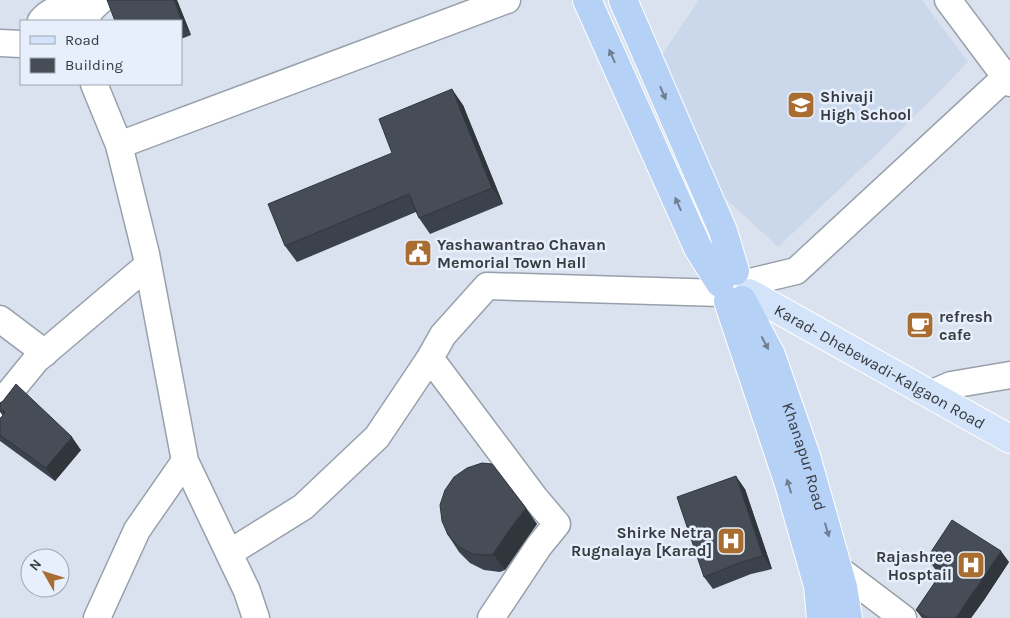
<svg xmlns="http://www.w3.org/2000/svg" width="1010" height="618" viewBox="0 0 1010 618" font-family="Karla,sans-serif">
  <style>
    .built { fill: #cbd8eb }
    .lines { fill: none; stroke-linecap: round; stroke-linejoin: round }
    .minor-casing { stroke: #98a0ab; stroke-width: 29 }
    .major-casing { stroke: #fff; stroke-width: 30 }
    .highway-casing { stroke: #fff; stroke-width: 30 }
    .minor { stroke: #fff; stroke-width: 26 }
    .major { stroke: #d3e3fa; stroke-width: 28 }
    .highway { stroke: #b6d1f6; stroke-width: 28 }
    .wall { fill: #3c424b }
    .shaded-wall { fill: #31363d }
    .building { fill: #464d57; stroke: #31363d }
    .oneway { fill: #707e92 }
    .labels { text-anchor: middle; dominant-baseline: central; stroke-width: 5; stroke-linejoin: round; paint-order: stroke }
    .poi-label { font-size: 16px; font-weight: bold; fill: #373b40; stroke: #e6effb; text-anchor: start }
    .street-label { font-size: 16px; fill: #373b40; stroke: #e6effb }
  </style>
  <rect width="100%" height="100%" fill="#d9e2ee"/>
  <!-- built -->
  <path class="built" d="M699,0h223l46,62 -85,86 -105,99 -75,-70 -44,-118z"/>
  <g class="lines">
    <defs>
      <path id="minor" d="M948,0l62,83
        M84,16l17,-16
        M41,21c13,-16 34,-16 47,0
        M0,43l21,1
        M94,84l25,61 27,109 39,207 62,130 9,27
        M119,145l388,-145
        M750,282l46,-11 214,-198
        M0,319l45,34
        M430,358l105,140 22,26 -18,22 -48,72
        M930,394l21,-9 59,-10
        M0,404l36,-44 112,-95
        M229,553l74,-46 74,-70 53,-79 13,-23 44,-49 234,7
        M837,568l66,50
        M97,618l40,-88 48,-69"/>
      <g id="major">
        <path id="s1" d="M749,293l261,146"/>
      </g>
      <g id="highway">
        <path d="M587,0l111,248 22,35"/>
        <path d="M623,0l100,231 12,40"/>
        <path id="s2" d="M742,300l29,55 35,101 37,131 5,31"/>
        <path d="M728,301l61,183 29,102 3,32"/>
      </g>
    </defs>
    <!-- minor casing -->
    <use href="#minor" class="minor-casing"/>
    <!-- major casing -->
    <use href="#major" class="major-casing"/>
    <!-- highway casing -->
    <use href="#highway" class="highway-casing"/>
    <!-- minor -->
    <use href="#minor" class="minor"/>
    <!-- major -->
    <use href="#major" class="major"/>
    <!-- highway -->
    <use href="#highway" class="highway"/>
  </g>
  <!-- wall -->
  <path class="wall" d="M177,0l14,35 -10,4v-18z
    M463,105l40,99 -73,30 -11,-16 -3,-6 -119,50 -12,-16 107,-93z
    M0,403l81,47 -26,31 -55,-40v-22l3,-3 -3,-4z
    M745,489l27,80 -21,5 -38,15 -9,-12z
    M537,524l-10,14 -22,32 -5,2 -16,-2 -14,-7 -11,-11 -11,-17z
    M927,558l82,4 -25,38 -13,18h-49l-6,-8 25,-37 -6,-4z"/>
  <!-- shaded-wall -->
  <path class="shaded-wall" d="M174,0h3l14,35 -9,-13z
    M452,89l11,16 40,99 -11,-16z
    M72,437l9,13 -26,31 -9,-13z
    M736,476l9,13 27,80 -9,-13z
    M526,508l11,16 -10,14 -22,32 -12,-16 22,-32z
    M1001,551l8,11 -25,38 -8,-11z
    M976,588l8,12 -13,18h-15z"/>
  <!-- building -->
  <path class="building" d="M107,0h67l8,22 -1,1v-2h-66z
    M452,89l40,99 -73,30 -10,-24 -124,52 -17,-42 124,-51 -13,-34z
    M16,384l56,53 -26,31 -46,-33v-16l5,-7 -5,-3v-6l3,-2z
    M482,463l10,1 34,44 -11,14 -22,32 -4,1 -16,-1 -14,-7 -11,-12 -6,-14 -2,-16 5,-15 9,-13 13,-9z
    M736,476l27,80 -21,6 -38,15 -27,-80z
    M952,520l49,31 -25,38v-1l-20,30h-28l-12,-8 28,-41 -17,-11z"/>
  <!-- one-way arrows -->
  <defs><path id="oneway-solid" d="M-6-.8H1V-3.2L6.5 0L1 3.2V.8H-6Z" transform="scale(1.25)"/></defs>
  <g class="oneway">
    <use href="#oneway-solid" transform="translate(612 56) rotate(-114)"/>
    <use href="#oneway-solid" transform="translate(663 93) rotate(67)"/>
    <use href="#oneway-solid" transform="translate(678 204) rotate(-114)"/>
    <use href="#oneway-solid" transform="translate(765 343) rotate(62)"/>
    <use href="#oneway-solid" transform="translate(789 486) rotate(-107)"/>
    <use href="#oneway-solid" transform="translate(827 530) rotate(74)"/>
  </g>
  <!-- icons -->
  <defs>
    <symbol id="university-square" viewBox="-11 -11 22 22"><rect x="-9" y="-9" width="18" height="18" rx="4" fill="#a96c31" stroke="#e6effb"/><path d="M0-5L7-2L0 1L-7-2ZM-4 1L0 2.5L4 1V4Q0 6-4 4Z" fill="#fff"/></symbol>
    <symbol id="civic-square" viewBox="-11 -11 22 22"><rect x="-9" y="-9" width="18" height="18" rx="4" fill="#a96c31" stroke="#e6effb"/><path d="M-.6-6.5H3V-4.5H.6V-3L4-1V1h2V6H-6V1h2V-1L-.6-3ZM-1.2 2.5V6h2.4V2.5Z" fill="#fff"/></symbol>
    <symbol id="cafe-square" viewBox="-11 -11 22 22"><rect x="-9" y="-9" width="18" height="18" rx="4" fill="#a96c31" stroke="#e6effb"/><path d="M-5.5-4.5H6V0H3Q3 3.5 0 3.5H-2.5Q-5.5 3.5-5.5 0ZM3-3.2v2h1.7v-2ZM-6 4.5H4V6H-6Z" fill="#fff"/></symbol>
    <symbol id="hospital-square" viewBox="-11 -11 22 22"><rect x="-9" y="-9" width="18" height="18" rx="4" fill="#a96c31" stroke="#e6effb"/><path d="M-5-5h3v3.5h4V-5h3V5h-3V1.5h-4V5h-3Z" fill="#fff"/></symbol>
  </defs>
  <g fill-rule="evenodd">
    <use href="#university-square" x="785" y="89" width="32" height="32"/>
    <use href="#civic-square" x="402" y="237" width="32" height="32"/>
    <use href="#cafe-square" x="904" y="309" width="32" height="32"/>
    <use href="#hospital-square" x="715" y="525" width="32" height="32"/>
    <use href="#hospital-square" x="955" y="549" width="32" height="32"/>
  </g>
  <g class="labels">
    <!-- poi labels -->
    <g class="poi-label">
      <text x="820" y="96">Shivaji<tspan x="820" dy="18">High School</tspan></text>
      <text x="437" y="244">Yashawantrao Chavan<tspan x="437" dy="18">Memorial Town Hall</tspan></text>
      <text x="939" y="316">refresh<tspan x="939" dy="18">cafe</tspan></text>
      <text x="712" y="532" text-anchor="end">Shirke Netra<tspan x="712" dy="18">Rugnalaya [Karad]</tspan></text>
      <text x="952" y="556" text-anchor="end">Rajashree<tspan x="952" dy="18">Hosptail</tspan></text>
    </g>
    <!-- street labels -->
    <g class="street-label">
      <text stroke="none"><textPath href="#s1" startOffset="150">Karad- Dhebewadi-Kalgaon Road</textPath></text>
      <text stroke="none"><textPath href="#s2" startOffset="169">Khanapur Road</textPath></text>
    </g>
  </g>
  <!-- legend -->
  <rect x="20" y="20" width="162" height="65" fill="#e6effb" stroke="#a0a7b0"/>
  <rect x="30" y="36" width="25" height="8" fill="#d3e3fa" stroke="#a0a7b0"/>
  <text x="65" y="45" font-size="15" fill="#373b40">Road</text>
  <rect x="30" y="58" width="25" height="15" fill="#464d57" stroke="#a0a7b0"/>
  <text x="65" y="70" font-size="15" fill="#373b40">Building</text>
  <!-- north arrow -->
  <g transform="translate(45 573) rotate(309)"><circle r="24" fill="#e6effb" stroke="#a0a7b0"/>
  <path d="M0-4L9 19L0 12L-9 19Z" fill="#a96c31"/>
  <text y="-8" font-size="14" font-weight="bold" text-anchor="middle" fill="#373b40">N</text>
  </g>
</svg>
